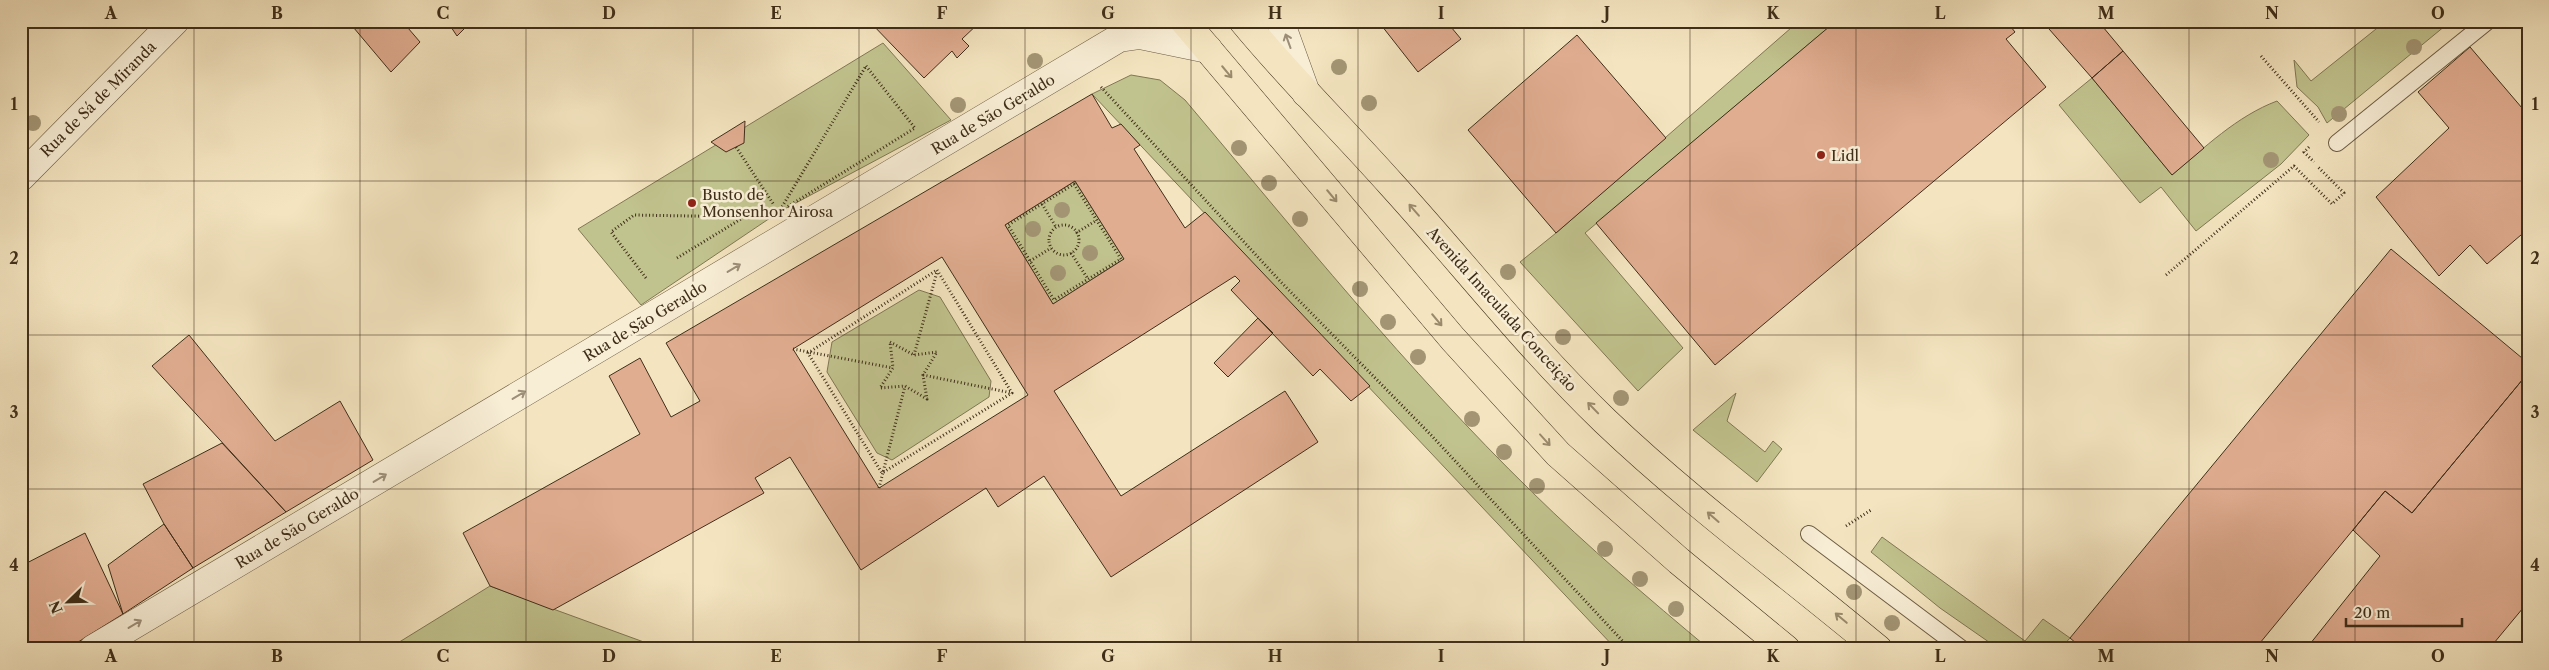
<svg xmlns="http://www.w3.org/2000/svg" width="2549" height="670" viewBox="0 0 2549 670" font-family="'Libre Caslon Text',serif">
  <style>
    .green { fill: #c1c38e; stroke: #807854 }
    .building { fill: #e1ad91; stroke: #3f2e19; fill-rule: evenodd }
    .lines { fill: none; stroke-linecap: round; stroke-linejoin: round }
    .service-casing { stroke: #6c5c43; stroke-width: 18 }
    .minor-casing { stroke: #6c5c43; stroke-width: 29 }
    .tertiary-casing { stroke: #6c5c43; stroke-width: 29 }
    .primary-casing { stroke: #3f2e19; stroke-width: 29 }
    .path { stroke: #3f2e19; stroke-width: 3; stroke-dasharray: 1 2.5; stroke-linecap: butt }
    .service { stroke: #f8eed6; stroke-width: 16 }
    .minor { stroke: #f8eed6; stroke-width: 28 }
    .tertiary { stroke: #f8eed6; stroke-width: 28 }
    .primary { stroke: #f4e5c0; stroke-width: 28 }
    .tree { fill: #a39574 }
    .oneway { stroke: #9c8e78 }
    .oneway2 { stroke: #9a8a6c }
    .grid { fill: none; stroke: #3f2e19; stroke-width: 1; stroke-opacity: 0.55 }
    .poi-dot { fill: #8f2418; stroke: #f8eed6; stroke-width: 2 }
    .labels { text-anchor: middle; dominant-baseline: central; stroke-width: 5; stroke-linejoin: round; paint-order: stroke }
    .street-label { font-size: 15px; fill: #3f2e19; stroke: #f8eed6 }
    .poi-label { font-size: 15px; fill: #3f2e19; stroke: #f8eed6; text-anchor: start }
    .neatline { fill: none; stroke: #3f2e19; stroke-width: 2 }
    .grid-label { font-size: 16px; text-anchor: middle; font-weight: bold; fill: #3f2e19 }
  </style>
  <rect width="100%" height="100%" fill="#f4e5c0"/>
  <filter id="stains"><feTurbulence type="fractalNoise" baseFrequency=".004" numOctaves="4"/><feColorMatrix values="0 0 0 0 .2 0 0 0 0 .09 0 0 0 0 .02 0 0 0 .5 -.17"/></filter>
  <radialGradient id="worn" r=".72"><stop offset=".6" stop-color="#630" stop-opacity="0"/><stop offset="1" stop-color="#630" stop-opacity=".3"/></radialGradient>
  <!-- green -->
  <path class="green" d="M1799,21h37l-251,212 98,115 -45,43 -118,-129 36,-29z
    M2386,21h65l-124,102 -9,-16 -21,-20 -3,-27 17,21z
    M883,43l68,77 -172,92 -138,93 -63,-76z
    M1131,75l29,5 25,20c112,133 222,270 347,392 56,55 116,106 177,157h-93l-524,-555z
    M2092,78l80,97c32,-27 65,-59 105,-74l32,34 -28,29 -85,67 -35,-44 -21,16 -81,-98z
    M1075,181l49,78 -71,45 -48,-79z
    M919,290l21,7 51,84 -2,16 -97,63 -15,-7 -50,-81 5,-30z
    M1736,393l-9,28 38,31 8,-11 9,8 -25,33 -64,-52z
    M1882,537l143,104 18,-22 27,19 -10,11 -64,-2 -56,-39 -69,-56z
    M490,586l173,63h-275z"/>
  <!-- building -->
  <path class="building" d="M348,21h54l18,21 -29,30z
    M447,21h25l-15,15z
    M869,21h112l-19,18 7,7 -12,12 -5,-7 -28,27z
    M1378,21h68l15,18 -43,33z
    M1836,21h170l9,11 -9,7 40,48 -331,278 -119,-142z
    M2042,21h56l25,30 -31,27z
    M1577,35l89,103 -110,95 -88,-103z
    M2470,47l58,68v114l-41,35 -17,-19 -31,31 -63,-79 73,-69 -31,-36z
    M2123,51l81,97 -32,27 -80,-97z
    M1092,94l20,34 9,-4 19,21 -6,4 51,79 20,-16 165,174 -19,15 -31,-32 -7,7 -82,-86 9,-9 -5,-5 -181,115 67,105 164,-105 33,51 -207,135 -67,-101 -46,31 -12,-19 -125,82 -71,-113 -35,21 9,15 -211,117 -63,-24 -27,-53 177,-99 -31,-58 31,-18 31,59 29,-16 -34,-58zM1075,181l49,78 -71,45 -48,-79zM942,257l86,138 -149,93 -86,-139z
    M745,121l-1,22 -18,9 -15,-10z
    M2391,249l137,114v10l-116,140 -27,-22 -130,158h-172l-13,-11z
    M1258,318l15,15 -45,44 -14,-14z
    M189,335l86,106 65,-40 33,59 -87,52 -134,-146z
    M2528,373v229l-39,47h-183l74,-93 -27,-26 32,-39 27,22z
    M222,443l64,69 -93,56 -29,-44 -21,-40z
    M164,524l29,44 -70,46 -15,-49z
    M85,533l38,81 -56,35h-36l-10,-13v-70z
    M2528,635v14h-11z"/>
  <g class="lines">
    <defs>
      <path id="service" d="M2337,143l151,-122
        M1809,534l153,115"/>
      <path id="minor" d="M21,177l154,-156
        M93,649l1026,-611 21,-3 68,14"/>
      <path id="tertiary" d="M1280,21l26,72"/>
      <path id="primary" d="M1184,21l269,318 105,115 121,107 107,88
        M1243,21c47,57 99,108 148,163 72,79 137,163 214,237 86,82 182,152 273,228"/>
    </defs>
    <!-- service casing -->
    <use href="#service" class="service-casing"/>
    <!-- minor casing -->
    <use href="#minor" class="minor-casing"/>
    <!-- tertiary casing -->
    <use href="#tertiary" class="tertiary-casing"/>
    <!-- primary casing -->
    <use href="#primary" class="primary-casing"/>
    <!-- path -->
    <path class="path" d="M2261,56l58,66
      M866,66l49,62 -136,84z
      M1101,87l179,194 151,154 199,214
      M736,147l38,58
      M2309,147l-5,5 10,10
      M1074,184l47,75 -67,41 -46,-75z
      M1042,204l14,23
      M1049 240a15 15 0 1 1 30 0a15 15 0 1 1-30 0Z
      M1076,233l21,-13
      M1071,253l17,26
      M677,258l64,-39
      M1030,261l21,-13
      M937,270l75,123 -130,80 -74,-120z
      M2166,275l128,-109 38,38 12,-11 -26,-26
      M646,278l-35,-46 23,-17 115,2
      M890,342l24,13 23,-3 -14,23 4,24 -22,-13 -25,2 13,-20z
      M793,349l100,19
      M914,355l23,-83
      M923,375l89,18
      M879,488l26,-102
      M1846,526l25,-16"/>
    <!-- service -->
    <use href="#service" class="service"/>
    <!-- minor -->
    <use href="#minor" class="minor"/>
    <!-- tertiary -->
    <use href="#tertiary" class="tertiary"/>
    <!-- primary -->
    <use href="#primary" class="primary"/>
  </g>
  <!-- trees -->
  <g class="tree">
    <circle cx="2414" cy="47" r="8"/>
    <circle cx="1035" cy="61" r="8"/>
    <circle cx="1339" cy="67" r="8"/>
    <circle cx="1369" cy="103" r="8"/>
    <circle cx="958" cy="105" r="8"/>
    <circle cx="2339" cy="114" r="8"/>
    <circle cx="33" cy="123" r="8"/>
    <circle cx="1239" cy="148" r="8"/>
    <circle cx="2271" cy="160" r="8"/>
    <circle cx="1269" cy="183" r="8"/>
    <circle cx="1062" cy="210" r="8"/>
    <circle cx="1300" cy="219" r="8"/>
    <circle cx="1033" cy="229" r="8"/>
    <circle cx="1090" cy="253" r="8"/>
    <circle cx="1508" cy="272" r="8"/>
    <circle cx="1058" cy="273" r="8"/>
    <circle cx="1360" cy="289" r="8"/>
    <circle cx="1388" cy="322" r="8"/>
    <circle cx="1563" cy="337" r="8"/>
    <circle cx="1418" cy="357" r="8"/>
    <circle cx="1621" cy="398" r="8"/>
    <circle cx="1472" cy="419" r="8"/>
    <circle cx="1504" cy="452" r="8"/>
    <circle cx="1537" cy="486" r="8"/>
    <circle cx="1605" cy="549" r="8"/>
    <circle cx="1640" cy="579" r="8"/>
    <circle cx="1854" cy="592" r="8"/>
    <circle cx="1676" cy="609" r="8"/>
    <circle cx="1892" cy="623" r="8"/>
  </g>
  <!-- one-way arrows -->
  <defs><path id="oneway-shaft" d="M-6 0H5M1.5-3L5.5 0L1.5 3" fill="none" stroke-width="1.6" stroke-linecap="round" stroke-linejoin="round" transform="scale(1.25)"/></defs>
  <g class="oneway">
    <use href="#oneway-shaft" transform="translate(1288 41) rotate(-110)"/>
    <use href="#oneway-shaft" transform="translate(734 268) rotate(-31)"/>
    <use href="#oneway-shaft" transform="translate(519 395) rotate(-31)"/>
    <use href="#oneway-shaft" transform="translate(380 478) rotate(-31)"/>
    <use href="#oneway-shaft" transform="translate(135 624) rotate(-31)"/>
  </g>
  <g class="oneway2">
    <use href="#oneway-shaft" transform="translate(1227 72) rotate(50)"/>
    <use href="#oneway-shaft" transform="translate(1332 196) rotate(50)"/>
    <use href="#oneway-shaft" transform="translate(1414 210) rotate(-131)"/>
    <use href="#oneway-shaft" transform="translate(1437 320) rotate(50)"/>
    <use href="#oneway-shaft" transform="translate(1593 408) rotate(-134)"/>
    <use href="#oneway-shaft" transform="translate(1545 440) rotate(48)"/>
    <use href="#oneway-shaft" transform="translate(1713 517) rotate(-139)"/>
    <use href="#oneway-shaft" transform="translate(1841 618) rotate(-140)"/>
  </g>
  <!-- grid -->
  <path class="grid" d="M194,21v628M360,21v628M526,21v628M693,21v628M859,21v628M1025,21v628M1191,21v628M1358,21v628M1524,21v628M1690,21v628M1856,21v628M2023,21v628M2189,21v628M2355,21v628M21,181h2507M21,335h2507M21,489h2507"/>
  <!-- markers -->
  <g class="poi-dot">
    <circle cx="1821" cy="155" r="5"/>
    <circle cx="692" cy="203" r="5"/>
  </g>
  <g class="labels">
    <!-- street labels -->
    <g class="street-label">
      <text transform="translate(98 99) rotate(-45)">Rua de Sá de Miranda</text>
      <text transform="translate(993 114) rotate(-31)">Rua de São Geraldo</text>
      <text transform="translate(1502 309) rotate(48)">Avenida Imaculada Conceição</text>
      <text transform="translate(645 321) rotate(-31)">Rua de São Geraldo</text>
      <text transform="translate(297 528) rotate(-31)">Rua de São Geraldo</text>
    </g>
    <!-- poi labels -->
    <g class="poi-label">
      <text x="1831" y="155">Lidl</text>
      <text x="702" y="194">Busto de<tspan x="702" dy="17">Monsenhor Airosa</tspan></text>
    </g>
  </g>
  <!-- margin -->
  <rect width="2549" height="670" fill="none" stroke="#f4e5c0" stroke-width="55"/>
  <!-- north arrow -->
  <g transform="translate(68 602) rotate(247)" stroke="#f8eed6" stroke-width="4" paint-order="stroke">
  <path d="M0-4L9 19L0 12L-9 19Z" fill="#3f2e19"/>
  <text y="-8" font-size="14" font-weight="bold" text-anchor="middle" fill="#3f2e19">N</text>
  </g>
  <!-- scale -->
  <path d="M2346 618v8h116v-8" fill="none" stroke="#3f2e19" stroke-width="2.5"/>
  <text x="2354" y="618" font-size="15" fill="#3f2e19" stroke="#f8eed6" stroke-width="4" paint-order="stroke">20 m</text>
  <rect x="28" y="28" width="2494" height="614" class="neatline"/>
  <g class="grid-label">
    <text x="111" y="19">A</text>
    <text x="277" y="19">B</text>
    <text x="443" y="19">C</text>
    <text x="609" y="19">D</text>
    <text x="776" y="19">E</text>
    <text x="942" y="19">F</text>
    <text x="1108" y="19">G</text>
    <text x="1275" y="19">H</text>
    <text x="1441" y="19">I</text>
    <text x="1607" y="19">J</text>
    <text x="1773" y="19">K</text>
    <text x="1940" y="19">L</text>
    <text x="2106" y="19">M</text>
    <text x="2272" y="19">N</text>
    <text x="2438" y="19">O</text>
    <text x="14" y="110">1</text>
    <text x="2535" y="110">1</text>
    <text x="14" y="264">2</text>
    <text x="2535" y="264">2</text>
    <text x="14" y="418">3</text>
    <text x="2535" y="418">3</text>
    <text x="14" y="571">4</text>
    <text x="2535" y="571">4</text>
    <text x="111" y="662">A</text>
    <text x="277" y="662">B</text>
    <text x="443" y="662">C</text>
    <text x="609" y="662">D</text>
    <text x="776" y="662">E</text>
    <text x="942" y="662">F</text>
    <text x="1108" y="662">G</text>
    <text x="1275" y="662">H</text>
    <text x="1441" y="662">I</text>
    <text x="1607" y="662">J</text>
    <text x="1773" y="662">K</text>
    <text x="1940" y="662">L</text>
    <text x="2106" y="662">M</text>
    <text x="2272" y="662">N</text>
    <text x="2438" y="662">O</text>
  </g>
  <rect width="100%" height="100%" filter="url(#stains)"/>
  <rect width="100%" height="100%" fill="url(#worn)"/>
</svg>
